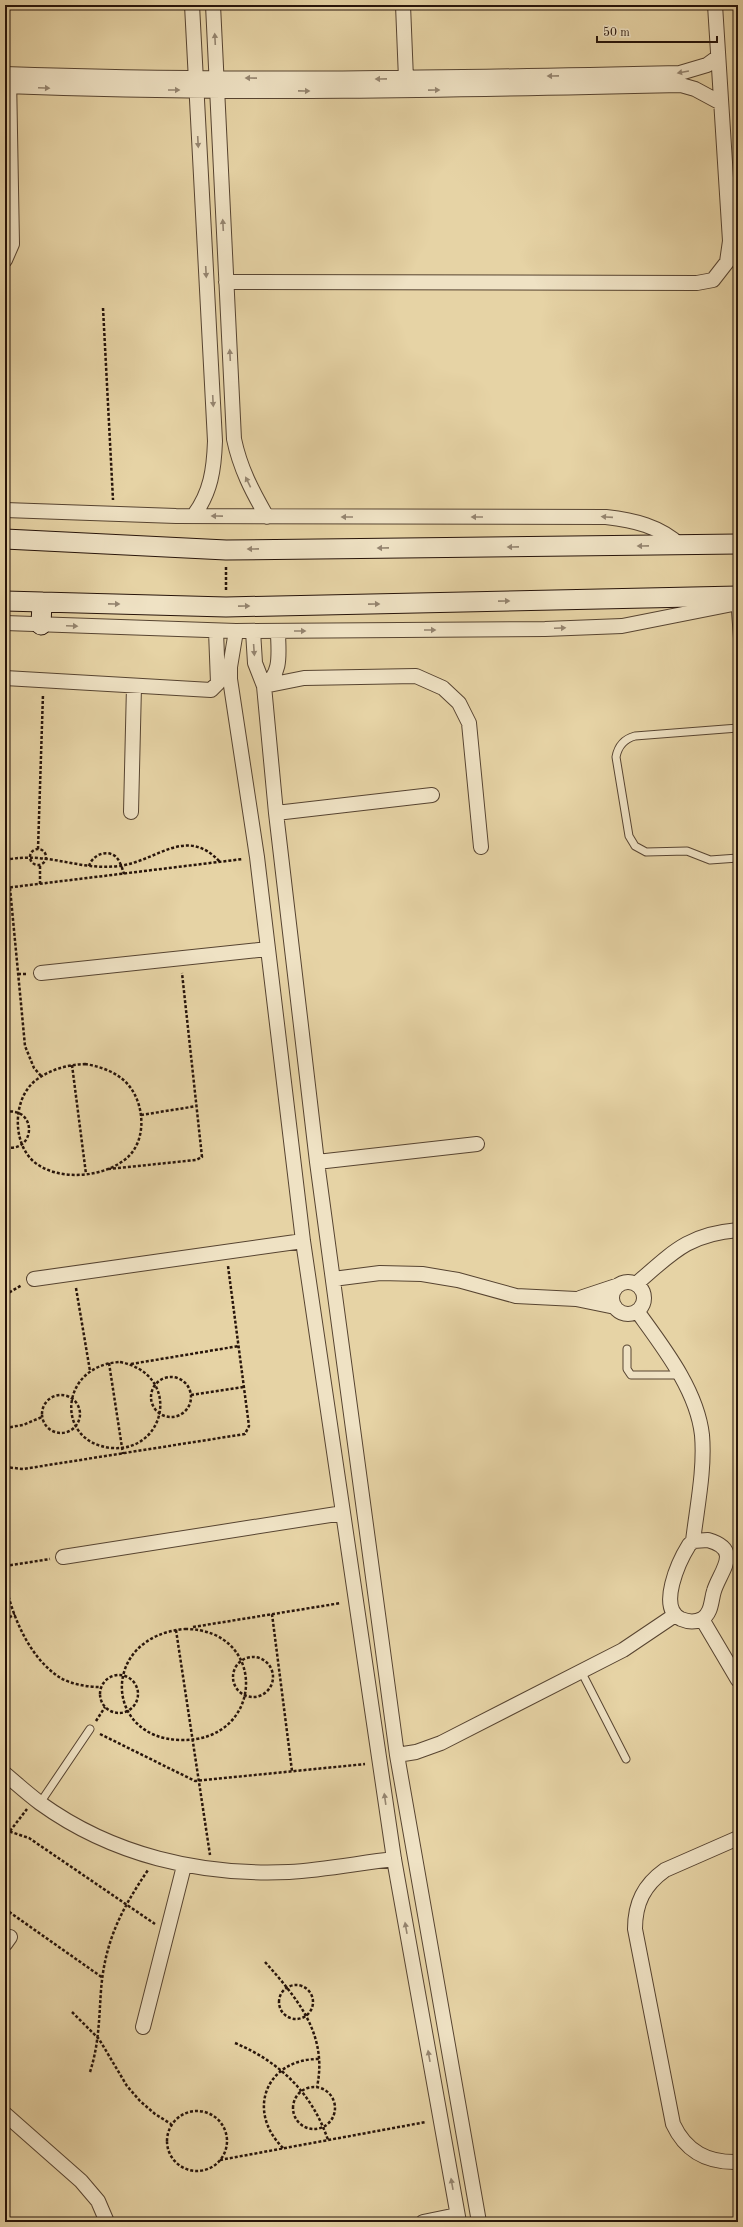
<svg xmlns="http://www.w3.org/2000/svg" width="743" height="2227" viewBox="0 0 743 2227" font-family="'Old Standard TT',serif">
  <style>
    .lines { fill: none; stroke-linecap: round; stroke-linejoin: round }
    .service-casing { stroke: #574431; stroke-width: 9 }
    .minor-casing { stroke: #574431; stroke-width: 16 }
    .secondary-casing { stroke: #27140a; stroke-width: 21 }
    .path { stroke: #27140a; stroke-width: 2.5; stroke-dasharray: 3 2; stroke-linecap: butt }
    .service { stroke: #efe2c4; stroke-width: 7 }
    .minor { stroke: #efe2c4; stroke-width: 14 }
    .secondary { stroke: #efe2c4; stroke-width: 19 }
    .oneway { fill: #958570 }
  </style>
  <rect width="100%" height="100%" fill="#e6d3a5"/>
  <filter id="stains"><feTurbulence type="fractalNoise" baseFrequency=".005" numOctaves="4"/><feColorMatrix values="0 0 0 0 .2 0 0 0 0 .09 0 0 0 0 .02 0 0 0 .5 -.17"/></filter>
  <radialGradient id="worn" r=".72"><stop offset=".6" stop-color="#630" stop-opacity="0"/><stop offset="1" stop-color="#630" stop-opacity=".3"/></radialGradient>
  <g class="lines">
    <defs>
      <path id="service" d="M735,604l3,41
        M738,728l-103,8c-11,3 -17,10 -19,21l13,79 6,10 11,6 41,-1 23,9 28,-2
        M627,1349v20l4,6h48
        M581,1671l45,88
        M40,1803l50,-74"/>
      <path id="minor" d="M192,5l23,436c-1,28 -4,51 -21,74
        M213,5l21,434c6,29 18,52 33,78
        M403,5l3,74
        M5,74c225,8 450,4 675,-1l27,-8 11,-8
        M5,86c225,9 451,4 676,-1l14,4 26,14
        M5,260l7,-16 -3,-168
        M226,282l471,1 16,-3 14,-18 3,-21 -15,-236
        M5,510l171,6 430,1c27,3 54,9 75,29
        M5,623l231,8 309,-2 77,-3 116,-23
        M236,631l-6,36v12l27,178 46,384 91,618 65,363
        M253,631l2,32 9,23 12,127 41,349 80,593 82,467
        M5,678l206,12 7,-7 -2,-52
        M264,686l40,-8 112,-2 27,12 16,15 10,20 12,124
        M264,686c19,-13 14,-35 14,-55
        M131,812l3,-126
        M276,813l156,-18
        M41,973l227,-24
        M317,1162l160,-18
        M34,1279l269,-38
        M333,1279l47,-6 42,1 36,6 58,16 60,3 39,8
        M612 1298a16 16 0 1 1 32 0a16 16 0 1 1-32 0Z
        M636,1284c36,-31 52,-50 102,-54
        M580,1298l39,-13
        M637,1311c26,36 60,79 65,124 3,34 -5,72 -9,106
        M708,1540c35,10 12,31 6,51 -3,9 -2,22 -12,28 -6,3 -14,3 -21,0 -24,-11 -2,-58 8,-74l4,-4z
        M63,1557l280,-44
        M702,1619l36,61
        M397,1755l19,-3 25,-9 182,-93 52,-35
        M5,1774c12,10 23,20 35,29 72,52 160,73 249,69 35,-2 70,-9 105,-13
        M738,1838l-73,32c-21,15 -30,33 -30,59l38,195c13,28 35,39 65,38
        M5,1944l5,-7
        M143,2027l41,-161
        M5,2114l76,67 17,20 9,21
        M423,2222l34,-7"/>
      <path id="secondary" d="M5,539l221,11 512,-6
        M5,601l221,6 512,-11
        M41,625l1,-23"/>
    </defs>
    <!-- service casing -->
    <use href="#service" class="service-casing"/>
    <!-- minor casing -->
    <use href="#minor" class="minor-casing"/>
    <!-- secondary casing -->
    <use href="#secondary" class="secondary-casing"/>
    <!-- path -->
    <path class="path" d="M103,308l10,192
      M226,567v23
      M30 857a8 8 0 1 1 16 0a8 8 0 1 1-16 0Z
      M38,849l5,-155
      M5,860c43,-9 73,11 114,6 39,-5 67,-41 101,-4
      M40,866v18
      M89,866c3,-10 16,-17 26,-10 5,4 7,12 9,18
      M5,888l238,-29
      M10,888l15,158 9,22 8,9
      M18,974h10
      M85,1064c12,2 26,6 36,14 22,16 28,56 9,77 -22,23 -74,28 -98,5 -20,-20 -19,-62 4,-80 15,-11 31,-15 49,-16z
      M72,1065l14,109
      M5,1112c33,-6 31,42 0,35
      M141,1115l56,-9
      M108,1169l88,-9 6,-3 -20,-184
      M76,1288l14,83
      M5,1295l17,-10
      M120,1362c62,12 47,90 -8,86 -58,-5 -53,-83 8,-86z
      M109,1363l14,91
      M131,1364l108,-18
      M151 1397a20 20 0 1 1 40 0a20 20 0 1 1-40 0Z
      M191,1395l53,-8
      M42 1414a19 19 0 1 1 38 0a19 19 0 1 1-38 0Z
      M5,1428l18,-3 19,-8
      M5,1467l18,2 222,-35 4,-8 -21,-160
      M5,1566l45,-7
      M5,1582c7,34 24,75 54,95 11,7 28,10 41,10
      M272,1614l20,157
      M5,1620l10,-6
      M193,1627l148,-24
      M185,1629c84,0 80,113 -4,111 -78,-1 -81,-104 4,-111z
      M176,1630l34,225
      M233 1677a20 20 0 1 1 40 0a20 20 0 1 1-40 0Z
      M100 1694a19 19 0 1 1 38 0a19 19 0 1 1-38 0Z
      M96,1721l9,-14
      M100,1734l95,47 170,-17
      M5,1830l24,8 126,86
      M10,1831l17,-22
      M5,1909l98,69
      M265,1962c33,37 63,73 52,125
      M279 2002a17 17 0 1 1 34 0a17 17 0 1 1-34 0Z
      M72,2012l27,27 28,47 13,15 15,13 16,10
      M235,2043c45,19 77,50 93,97
      M90,2072c9,-28 9,-53 11,-82 4,-49 20,-80 47,-120
      M293 2108a21 21 0 1 1 42 0a21 21 0 1 1-42 0Z
      M167 2141a30 30 0 1 1 60 0a30 30 0 1 1-60 0Z
      M283,2148c-38,-38 -16,-90 37,-89
      M220,2160l206,-38"/>
    <!-- service -->
    <use href="#service" class="service"/>
    <!-- minor -->
    <use href="#minor" class="minor"/>
    <!-- secondary -->
    <use href="#secondary" class="secondary"/>
  </g>
  <!-- one-way arrows -->
  <defs><path id="oneway-solid" d="M-6-.8H1V-3.2L6.5 0L1 3.2V.8H-6Z"/></defs>
  <g class="oneway">
    <use href="#oneway-solid" transform="translate(215 39) rotate(-93)"/>
    <use href="#oneway-solid" transform="translate(683 72) rotate(170)"/>
    <use href="#oneway-solid" transform="translate(553 76) rotate(179)"/>
    <use href="#oneway-solid" transform="translate(251 78) rotate(-179)"/>
    <use href="#oneway-solid" transform="translate(381 79) rotate(179)"/>
    <use href="#oneway-solid" transform="translate(44 88) rotate(2)"/>
    <use href="#oneway-solid" transform="translate(174 90)"/>
    <use href="#oneway-solid" transform="translate(434 90) rotate(-1)"/>
    <use href="#oneway-solid" transform="translate(304 91) rotate(1)"/>
    <use href="#oneway-solid" transform="translate(198 142) rotate(87)"/>
    <use href="#oneway-solid" transform="translate(223 225) rotate(-93)"/>
    <use href="#oneway-solid" transform="translate(206 272) rotate(87)"/>
    <use href="#oneway-solid" transform="translate(230 355) rotate(-93)"/>
    <use href="#oneway-solid" transform="translate(213 401) rotate(87)"/>
    <use href="#oneway-solid" transform="translate(248 482) rotate(-116)"/>
    <use href="#oneway-solid" transform="translate(217 516) rotate(-179)"/>
    <use href="#oneway-solid" transform="translate(347 517) rotate(-180)"/>
    <use href="#oneway-solid" transform="translate(477 517) rotate(-180)"/>
    <use href="#oneway-solid" transform="translate(607 517) rotate(-176)"/>
    <use href="#oneway-solid" transform="translate(643 546) rotate(179)"/>
    <use href="#oneway-solid" transform="translate(513 547) rotate(179)"/>
    <use href="#oneway-solid" transform="translate(383 548) rotate(179)"/>
    <use href="#oneway-solid" transform="translate(253 549) rotate(179)"/>
    <use href="#oneway-solid" transform="translate(504 601) rotate(-1)"/>
    <use href="#oneway-solid" transform="translate(114 604) rotate(1)"/>
    <use href="#oneway-solid" transform="translate(374 604) rotate(-1)"/>
    <use href="#oneway-solid" transform="translate(244 606) rotate(-1)"/>
    <use href="#oneway-solid" transform="translate(72 626) rotate(2)"/>
    <use href="#oneway-solid" transform="translate(560 628) rotate(-2)"/>
    <use href="#oneway-solid" transform="translate(430 630)"/>
    <use href="#oneway-solid" transform="translate(300 631)"/>
    <use href="#oneway-solid" transform="translate(254 650) rotate(86)"/>
    <use href="#oneway-solid" transform="translate(385 1799) rotate(-98)"/>
    <use href="#oneway-solid" transform="translate(406 1928) rotate(-100)"/>
    <use href="#oneway-solid" transform="translate(429 2056) rotate(-100)"/>
    <use href="#oneway-solid" transform="translate(452 2184) rotate(-100)"/>
  </g>
  <!-- margin -->
  <rect width="743" height="2227" fill="none" stroke="#e6d3a5" stroke-width="20"/>
  <rect x="6" y="6" width="731" height="2215" fill="none" stroke="#27140a" stroke-width="2"/>
  <rect x="10" y="10" width="723" height="2207" fill="none" stroke="#27140a"/>
  <!-- scale -->
  <path d="M597 36v6h120v-6" fill="none" stroke="#27140a" stroke-width="2"/>
  <text x="603" y="36" font-size="12" fill="#27140a" stroke="#efe2c4" stroke-width="3" paint-order="stroke">50 m</text>
  <rect width="100%" height="100%" filter="url(#stains)"/>
  <rect width="100%" height="100%" fill="url(#worn)"/>
</svg>
